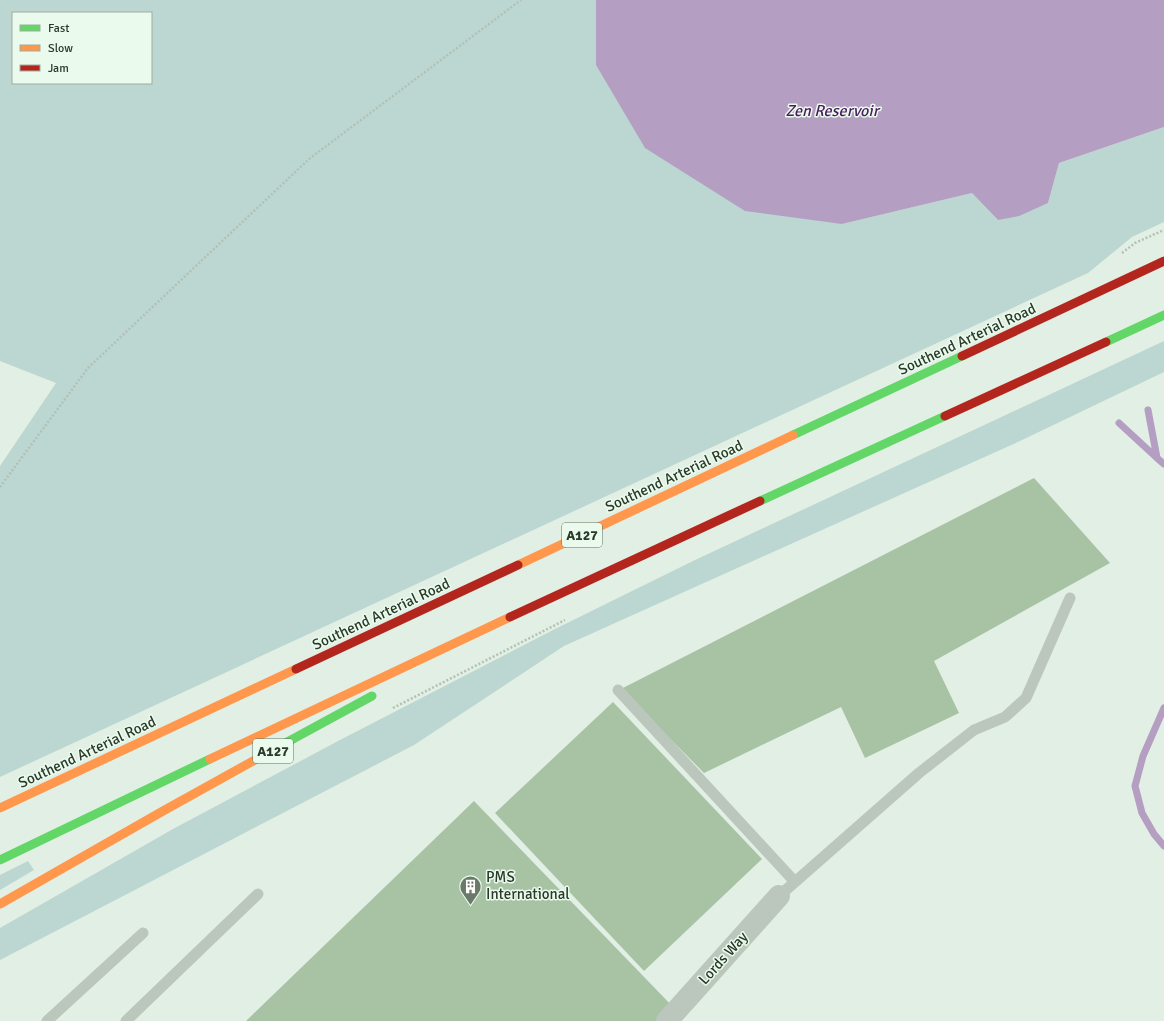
<svg xmlns="http://www.w3.org/2000/svg" width="1164" height="1021" viewBox="0 0 1164 1021" font-family="Signika,sans-serif">
  <style>
    .green { fill: #bcd7d1; fill-rule: evenodd }
    .water { fill: #b49ec1 }
    .lines { fill: none; stroke-linecap: round; stroke-linejoin: round }
    .stream { stroke: #b49ec1; stroke-width: 7 }
    .building { fill: #a7c3a4 }
    .path { stroke: #b3c0b4; stroke-width: 2.5; stroke-dasharray: 2 2; stroke-linecap: butt }
    .lane { stroke: #bbc7bc; stroke-width: 11 }
    .street { stroke: #bbc7bc; stroke-width: 22 }
    .fast { stroke: #63d668; stroke-width: 9 }
    .slow { stroke: #ff974d; stroke-width: 9 }
    .jam { stroke: #b3261e; stroke-width: 9 }
    .labels { text-anchor: middle; dominant-baseline: central; stroke-width: 3; stroke-linejoin: round; paint-order: stroke }
    .shield { fill: #eafbed; stroke: #647364; stroke-width: 1 }
    .shield-label { font-size: 14px; font-weight: bold; fill: #2a3929 }
    .street-label { font-size: 15px; fill: #2a3929; stroke: #eafbed }
    .poi-label { font-size: 15px; fill: #2a3929; stroke: #eafbed; text-anchor: start }
    .water-label { font-size: 16px; font-style: italic; fill: #491c5d; stroke: #eafbed }
  </style>
  <rect width="100%" height="100%" fill="#e2efe4"/>
  <!-- green -->
  <path class="green" d="M0,0h596v65l246,159 130,-31 26,27 50,-17 11,-40 105,-36v95l-32,15 -44,36 -1088,504v-311l56,-83 -56,-22zM13,13h138v70h-138z
    M1164,341v31l-144,69 -456,205 -150,99 -414,215v-32l173,-99 167,-89 213,-110 140,-69z
    M28,861l6,9 -34,20v-15z"/>
  <!-- water -->
  <path class="water" d="M596,0h568v127l-105,36 -11,40 -29,13 -21,4 -26,-27 -130,31 -97,-13 -100,-63 -49,-83z"/>
  <g class="lines">
    <!-- stream -->
    <path class="stream" d="M1148,410l9,48 7,6
      M1119,423l38,35
      M1164,708l-21,48 -8,30 7,27 12,21 10,12"/>
  </g>
  <!-- building -->
  <path class="building" d="M1034,478l76,85 -176,98 25,52 -94,45 -24,-51 -137,66 -83,-84z
    M613,702l149,157 -118,112 -149,-158z
    M474,801l202,209 -11,11h-419z"/>
  <g class="lines">
    <!-- path -->
    <path class="path" d="M1122,253l13,-10 29,-13
      M0,487l88,-119 221,-209 212,-159
      M393,708l172,-88"/>
    <!-- lane -->
    <path class="lane" d="M618,690l177,192
      M779,896l140,-123 55,-43 31,-13 21,-19 44,-100
      M47,1021l96,-88
      M126,1021l132,-127"/>
    <!-- street -->
    <path class="street" d="M667,1021l112,-125"/>
    <!-- fast -->
    <path class="fast" d="M1106,342l58,-27
      M793,435l169,-79
      M760,501l185,-85
      M280,746l92,-50
      M0,860l210,-101"/>
    <!-- slow -->
    <path class="slow" d="M518,565l275,-130
      M210,759l300,-142
      M0,808l296,-139
      M0,904l163,-93 117,-65"/>
    <!-- jam -->
    <path class="jam" d="M962,356l202,-95
      M945,416l161,-74
      M510,617l250,-116
      M296,669l222,-104"/>
  </g>
  <!-- icons -->
  <defs>
    <symbol id="building-pin" viewBox="-11 -11 22 30"><path d="M0 17L-7.5 6A9.5 9.5 0 1 1 7.5 6Z" fill="#6a796a" stroke="#eafbed"/><path d="M-4-6H4V6H1V3H-1V6H-4ZM-2.5-4.3h1.7v1.8h-1.7ZM.8-4.3h1.7v1.8H.8ZM-2.5-1h1.7V.8h-1.7ZM.8-1h1.7V.8H.8Z" fill="#fff"/></symbol>
  </defs>
  <g fill-rule="evenodd">
    <use href="#building-pin" x="458" y="874" width="25" height="34"/>
  </g>
  <g class="labels">
    <!-- shield labels -->
    <g class="shield">
      <rect x="562" y="523" width="40" height="24" rx="3"/>
      <rect x="253" y="739" width="40" height="24" rx="3"/>
    </g>
    <g class="shield-label">
      <text x="582" y="535">A127</text>
      <text x="273" y="751">A127</text>
    </g>
    <!-- street labels -->
    <g class="street-label">
      <text transform="translate(967 339) rotate(-25)">Southend Arterial Road</text>
      <text transform="translate(674 476) rotate(-25)">Southend Arterial Road</text>
      <text transform="translate(381 614) rotate(-25)">Southend Arterial Road</text>
      <text transform="translate(87 752) rotate(-25)">Southend Arterial Road</text>
      <text transform="translate(723 958) rotate(-48)">Lords Way</text>
    </g>
    <!-- poi labels -->
    <g class="poi-label">
      <text x="486" y="877">PMS<tspan x="486" dy="17">International</tspan></text>
    </g>
    <!-- water labels -->
    <g class="water-label">
      <text x="832" y="111">Zen Reservoir</text>
    </g>
  </g>
  <!-- legend -->
  <rect x="12" y="12" width="140" height="72" fill="#eafbed" stroke="#9dad9f"/>
  <rect x="20" y="25" width="20" height="6" fill="#63d668" stroke="#9dad9f"/>
  <text x="48" y="32" font-size="12" fill="#2a3929">Fast</text>
  <rect x="20" y="45" width="20" height="6" fill="#ff974d" stroke="#9dad9f"/>
  <text x="48" y="52" font-size="12" fill="#2a3929">Slow</text>
  <rect x="20" y="65" width="20" height="6" fill="#b3261e" stroke="#9dad9f"/>
  <text x="48" y="72" font-size="12" fill="#2a3929">Jam</text>
</svg>
